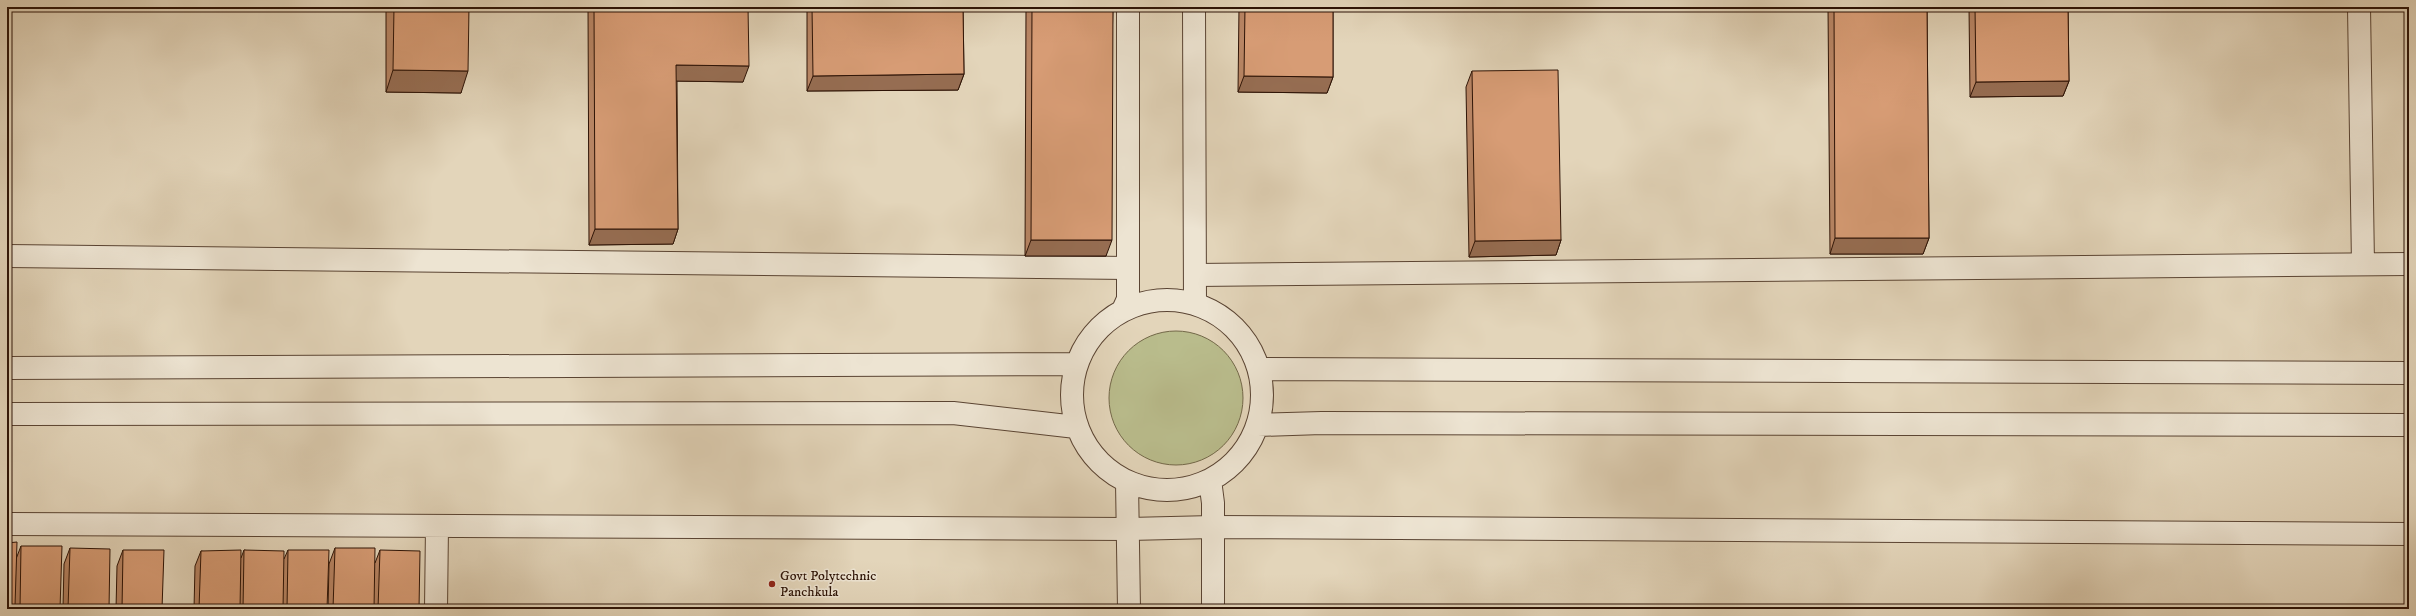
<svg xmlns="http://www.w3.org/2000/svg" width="2416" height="616" viewBox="0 0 2416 616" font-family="'IM FELL DW Pica',serif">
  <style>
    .green { fill: #b9bc8c; stroke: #736849 }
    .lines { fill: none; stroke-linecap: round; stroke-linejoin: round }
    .minor-casing { stroke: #5a4433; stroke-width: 24 }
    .tertiary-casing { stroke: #5a4433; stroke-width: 24 }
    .minor { stroke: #ede4d2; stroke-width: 22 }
    .tertiary { stroke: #ede4d2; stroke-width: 22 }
    .wall { fill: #b98665; stroke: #2d1306 }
    .shaded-wall { fill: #966d52; stroke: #2d1306 }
    .building { fill: #d79c75; stroke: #2d1306 }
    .poi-dot { fill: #8f2418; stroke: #ede4d2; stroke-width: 1.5 }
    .labels { text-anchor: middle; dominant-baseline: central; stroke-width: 3; stroke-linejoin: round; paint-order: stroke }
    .poi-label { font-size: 14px; fill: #2d1306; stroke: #ede4d2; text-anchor: start }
  </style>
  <rect width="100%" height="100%" fill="#e3d5ba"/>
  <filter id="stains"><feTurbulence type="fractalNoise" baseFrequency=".005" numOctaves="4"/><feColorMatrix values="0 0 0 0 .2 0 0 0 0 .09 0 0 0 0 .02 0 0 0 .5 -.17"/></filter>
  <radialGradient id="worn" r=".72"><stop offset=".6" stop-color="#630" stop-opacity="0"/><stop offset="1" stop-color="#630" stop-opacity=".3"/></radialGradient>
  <!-- green -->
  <path class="green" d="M1109 398a67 67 0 1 1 134 0a67 67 0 1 1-134 0Z"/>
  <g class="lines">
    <defs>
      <path id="minor" d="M2359,7l4,257
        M7,256l1121,12
        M1195,275l1214,-11
        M7,524l1122,5 84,-2 1196,7
        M436,609l1,-83"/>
      <path id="tertiary" d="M1194,7l1,296
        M1072 395a95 95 0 1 1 190 0a95 95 0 1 1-190 0Z
        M1123,310l5,-11v-292
        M7,368l1069,-4
        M1259,369l1150,4
        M7,414l946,-1 123,14
        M1258,425l64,-2 1087,2
        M1210,480l3,23v106
        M1127,482l2,127"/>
    </defs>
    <!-- minor casing -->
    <use href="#minor" class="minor-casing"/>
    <!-- tertiary casing -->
    <use href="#tertiary" class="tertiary-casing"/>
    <!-- minor -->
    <use href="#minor" class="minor"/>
    <!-- tertiary -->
    <use href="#tertiary" class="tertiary"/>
  </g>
  <!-- wall -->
  <path class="wall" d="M386,7h83l-8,86 -75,-1z
    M588,7h160l-5,75 -66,-1 1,148 -5,15 -84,1z
    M807,7h156l1,67 -6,16 -151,1z
    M1026,7h87l-7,249h-81z
    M1239,7h94v70l-6,16 -89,-1z
    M1828,7h99l2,231 -6,16h-93z
    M1969,7h99l1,74 -6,15 -93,1z
    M1472,71l89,169 -5,15 -87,2 -3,-170z
    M21,546l39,63h-46l2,-50z
    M70,548l39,61h-46l1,-45z
    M335,548l40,15 5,-13 39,59h-91l1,-45z
    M123,550l39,59h-46l1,-43z
    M244,550l40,9 4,-9 39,59h-133l1,-43 6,-15 40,7z"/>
  <!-- shaded-wall -->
  <path class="shaded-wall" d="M676,65l73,1 -6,16 -72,-1z
    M393,70l75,1 -7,22 -75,-1z
    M964,74l-6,16 -151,1 6,-15z
    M1244,76l89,1 -6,16 -89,-1z
    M2069,81l-6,15 -93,1 6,-15z
    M595,229h83l-5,15 -84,1z
    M1835,238h94l-6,16h-93z
    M1031,240h81l-6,16h-81z
    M1561,240l-5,15 -87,2 6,-16z
    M7,606h8l-1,3h-7z"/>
  <!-- building -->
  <path class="building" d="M394,7h75l-1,64 -75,-1z
    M594,7h154l1,59 -73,-1 2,164h-83z
    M812,7h151l1,67 -151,2z
    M1032,7h81l-1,233h-81z
    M1245,7h88v70l-89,-1z
    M1834,7h93l2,231h-94z
    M1975,7h93l1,74 -93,1z
    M1558,70l3,170 -86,1 -3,-170z
    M17,542l-2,64h-8v-63z
    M21,546h41l-2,63h-40z
    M70,548l40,1 -1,60h-41z
    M335,548h40l-1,61h-41z
    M123,550h41l-2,59h-40z
    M241,550l-1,59h-41l2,-58z
    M244,550l40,1 -1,58h-40z
    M288,550h41l-2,59h-40z
    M380,550l40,1 -1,58h-41z"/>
  <!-- markers -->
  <circle class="poi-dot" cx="772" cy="584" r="4"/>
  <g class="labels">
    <!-- poi labels -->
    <g class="poi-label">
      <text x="780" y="576">Govt Polytechnic<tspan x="780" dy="16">Panchkula</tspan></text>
    </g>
  </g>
  <!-- margin -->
  <rect width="2416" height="616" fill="none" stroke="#e3d5ba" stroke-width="24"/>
  <rect x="8" y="8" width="2400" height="600" fill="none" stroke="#2d1306" stroke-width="2"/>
  <rect x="12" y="12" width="2392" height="592" fill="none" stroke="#2d1306"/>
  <rect width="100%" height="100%" filter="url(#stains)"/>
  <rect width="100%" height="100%" fill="url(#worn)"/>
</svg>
